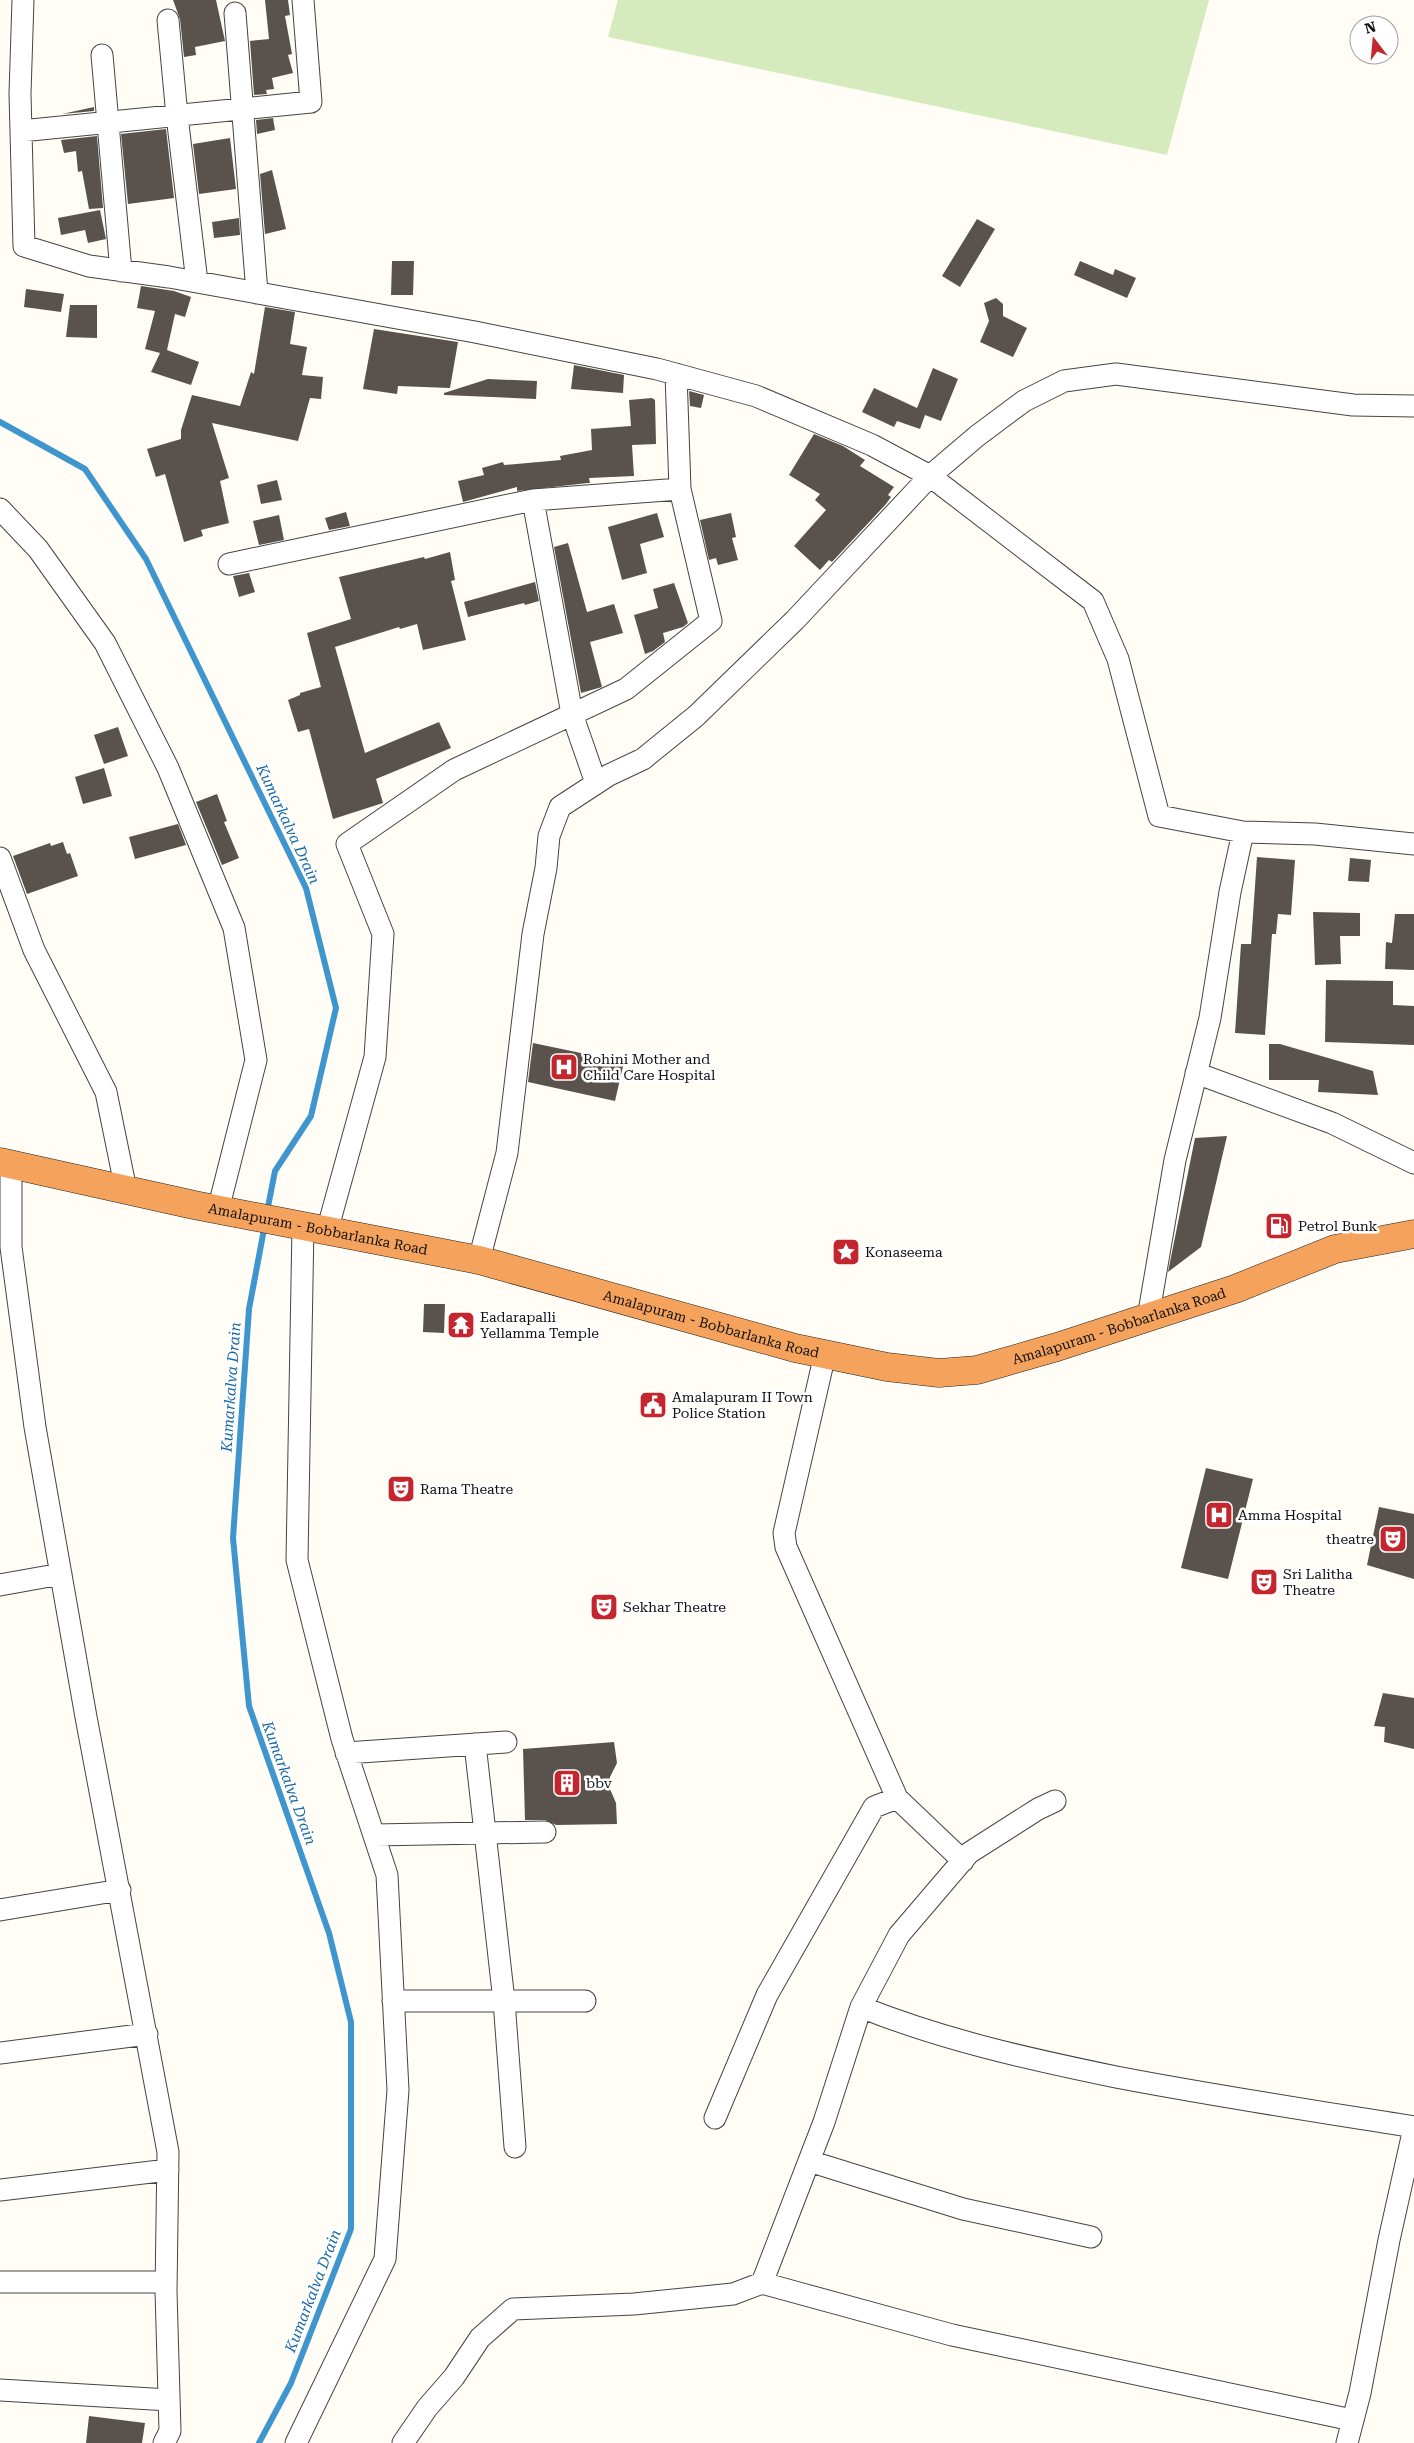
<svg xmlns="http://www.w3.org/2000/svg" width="1414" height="2443" viewBox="0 0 1414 2443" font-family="'Roboto Serif',serif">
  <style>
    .green { fill: #d5ebbd }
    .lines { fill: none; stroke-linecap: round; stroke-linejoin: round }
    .stream { stroke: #3f96cf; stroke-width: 6 }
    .building { fill: #5a524d }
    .minor-casing { stroke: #444; stroke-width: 23 }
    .highway-casing { stroke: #222; stroke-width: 29 }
    .minor { stroke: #fff; stroke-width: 21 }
    .highway { stroke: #f5a25d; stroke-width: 28 }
    .labels { text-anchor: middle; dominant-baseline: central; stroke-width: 5; stroke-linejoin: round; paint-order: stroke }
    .poi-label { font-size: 14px; fill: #111; stroke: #fff; text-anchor: start }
    .street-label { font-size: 14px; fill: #111; stroke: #fff }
    .water-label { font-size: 15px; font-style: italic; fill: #1768a6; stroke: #fff }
  </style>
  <rect width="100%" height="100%" fill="#fffdf5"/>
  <!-- green -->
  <path class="green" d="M618,0h591l-42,155 -559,-118z"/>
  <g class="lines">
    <!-- stream -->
    <path class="stream" d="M0,422l85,47 61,90 160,329 30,120 -25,108 -36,55 -8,41
      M259,2443l32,-60 60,-154v-207l-22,-89 -80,-227 -16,-168 16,-229 16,-85"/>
  </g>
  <!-- building -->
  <path class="building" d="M173,0h43l9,41 -30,6 1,8 -12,2 -4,-38z
    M265,0h23l2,15 -5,1 7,38 -4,1 5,18 -21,5 2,11 -8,1 1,4 -13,1 -4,-54 19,-2z
    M94,107v4l-32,3z
    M273,118l2,12 -18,4 -1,-14z
    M166,129l8,69 -46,6 -7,-70z
    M97,136l6,72 -14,1 -7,-38 -4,1 -2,-21 -12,2 -3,-13z
    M230,138l6,51 -37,5 -6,-50z
    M272,170l14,59 -21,5 -5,-60z
    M100,210l6,29 -18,4 -3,-13 -24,5 -3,-17z
    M239,218l1,17 -26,3 -2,-16z
    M977,219l18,10 -35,58 -18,-11z
    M392,261h22l-1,34h-22z
    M1080,261l33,14 2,-6 21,9 -9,20 -53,-23z
    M141,286l33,5 17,6 -6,20 -10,-3 -8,36 32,12 -8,23 -40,-13 9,-19 -15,-4 10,-38 -18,-3z
    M26,289l38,5 -3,18 -37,-5z
    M996,298l7,6v12l24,12 -14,29 -33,-15 9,-21 -5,-18z
    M70,305h27v33l-31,-1z
    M265,307l30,5 -5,32 17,3 -5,28 21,2 -2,22 -11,-1 -12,43 -86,-18 17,55 -9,3 9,42 -28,7 2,6 -19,6 -19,-68 -9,3 -9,-28 34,-10v-9l11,-35 48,11 11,-34 3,2z
    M374,329l84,13 -8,46 -52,-2 -1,8 -34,-5z
    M574,365l50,10 -1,18 -52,-4z
    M933,368l25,11 -17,42 -16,-6 -5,14 -23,-8 -3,6 -32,-15 12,-24 43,20z
    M488,379l49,2 -1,18 -92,-4v-2z
    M689,391l15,4 -3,13 -11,-2z
    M652,398l3,2 1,44 -24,1 2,31 -45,2 1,5h-2l-71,8v-4l-54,15 -5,-21 26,-6 -2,-7 21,-6 1,3 57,-5 -1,-4 32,-6 -1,-21 40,-3 -2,-26z
    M814,434l29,12 22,14 -5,6 34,21 -6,8 3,2 -5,7 -54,58 -3,-2 -9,10 -26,-24 32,-36 -11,-10 5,-6 -31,-19z
    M277,480l5,20 -21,4 -4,-19z
    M346,512l4,14 -21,4 -4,-12z
    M657,513l7,24 -24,7 7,29 -25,7 -14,-53z
    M731,513l5,24 -4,1 6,22 -20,5 -2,-7 -7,2 -9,-40z
    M279,515l5,25 -25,5 -6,-24z
    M568,543l19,69 27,-8 9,29 -33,9 12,45 -21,6 -27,-146z
    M450,552l5,28 -4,1 15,59 -43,10 -6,-26 -17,5 -1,-2 -64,20 30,106 74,-31 12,26 -75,31 7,24 -50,16 -24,-90 -11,3 -10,-32 12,-5v-2l21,-6 -14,-54 44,-14 -12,-42 85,-20 1,2z
    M249,573l6,19 -16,5 -6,-21z
    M535,582l4,19 -14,4 -1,-2 -56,14 -4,-15z
    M674,583l14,40 -5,4 -20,6 2,9 -12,9 -8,3 -11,-39 24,-7 -5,-19z
    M118,727l10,29 -24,8 -10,-29z
    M104,768l8,28 -29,8 -8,-27z
    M217,794l10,27 -3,1 15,36 -17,7 -26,-63z
    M178,824l8,21 -51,14 -6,-22z
    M63,842l4,12 3,-1 8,23 -51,18 -14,-38 37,-13 1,3z
    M1257,857l38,3 -4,55 -13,-1 -2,20h-4l-7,101 -30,-2 6,-89h10z
    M1350,858l21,2 -2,22 -21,-1z
    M1313,912l47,1v23h-20l1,28 -26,1z
    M1395,914h19v56l-29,-1 1,-27 6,1z
    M1326,980l67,1v24l21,1v39l-89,-3z
    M533,1043l91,19 -9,39 -87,-19z
    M1269,1044h11l93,27 5,24 -60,-3 1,-12h-50z
    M1227,1136l-26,111 -33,25 27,-134z
    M424,1304h21l-1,29 -21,-1z
    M1206,1468l47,11 -25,100 -47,-11z
    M1379,1507l35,7v65l-47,-14z
    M1383,1693l31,5v51l-30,-7 1,-15 -11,-1z
    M614,1742l3,21 -7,14v12l6,14 1,21 -61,1 -11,-5h-20l-2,-71z
    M89,2416l56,7 -3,20h-56z"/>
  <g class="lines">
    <defs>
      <path id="minor" d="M23,0l-3,94 4,152 65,20 80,11 306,55 182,37 99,27 116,49 58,31 163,125 25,58 41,157 84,16 72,2 99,10
        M235,13l22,280
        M168,20l9,96 20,166
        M102,55l19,216
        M21,131l290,-29 -8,-102
        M0,509l38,40 67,94 63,125 66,160 22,132 -38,150
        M229,564l304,-64
        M596,783l-24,-69 -39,-214 147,-11
        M0,858l34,92 72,142 20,98
        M1196,1073l136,50 82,40
        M11,1165v82l24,180 51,290 82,435 -2,139 4,140 -6,12
        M327,1231l48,-174 8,-123 -36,-90 107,-74 172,-81 85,-68 -31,-132 -4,-115
        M479,1260l28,-107 26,-219 13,-66 3,-32 11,-29 49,-32 34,-16 53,-43 99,-96 135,-144 47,-40 47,-35 40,-20 52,-7 237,31 61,1
        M1148,1318l27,-158 35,-142 20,-126 13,-60
        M825,1354l-41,179 2,14 111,251
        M0,1585l61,-11
        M475,1744l29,257 11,146
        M346,1753l160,-11
        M1055,1801l-17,8 -69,44 -70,82 -38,72 -37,115 -62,161 190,52 400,85
        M374,1835l171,-3
        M0,1910l120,-20
        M393,2001h192
        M861,2007c82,33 168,52 255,70 99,19 198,34 298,50
        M0,2053l147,-19
        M715,2118l52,-123 107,-188 23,-9 66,63
        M809,2161l154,48 128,28
        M0,2190l168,-20
        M0,2282h166
        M0,2390l169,10
        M296,2443l89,-184 13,-169 -11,-215 -45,-136 -45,-179 6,-334
        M403,2443l24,-35 27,-31 26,-39 33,-29 121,-5 99,-10 29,-11
        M1347,2443l13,-50 29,-153 25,-112"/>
      <g id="highway">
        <path id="s1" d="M0,1162l194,43 285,55 316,88 92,19 52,6 38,-3 80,-23 178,-58 100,-40 79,-15"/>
      </g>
    </defs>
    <!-- minor casing -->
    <use href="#minor" class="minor-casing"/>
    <!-- highway casing -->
    <use href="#highway" class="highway-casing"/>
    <!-- minor -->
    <use href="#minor" class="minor"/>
    <!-- highway -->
    <use href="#highway" class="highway"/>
  </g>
  <!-- icons -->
  <defs>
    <symbol id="hospital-square" viewBox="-11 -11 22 22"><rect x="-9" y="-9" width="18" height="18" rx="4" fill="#c4262e" stroke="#fff"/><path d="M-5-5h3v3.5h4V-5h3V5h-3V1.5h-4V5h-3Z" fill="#fff"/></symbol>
    <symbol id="fuel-square" viewBox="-11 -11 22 22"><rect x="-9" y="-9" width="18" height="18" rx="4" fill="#c4262e" stroke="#fff"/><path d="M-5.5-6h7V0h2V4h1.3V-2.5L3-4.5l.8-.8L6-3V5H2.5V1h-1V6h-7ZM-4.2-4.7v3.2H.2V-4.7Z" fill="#fff"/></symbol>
    <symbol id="sight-square" viewBox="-11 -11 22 22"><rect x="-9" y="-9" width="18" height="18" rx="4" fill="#c4262e" stroke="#fff"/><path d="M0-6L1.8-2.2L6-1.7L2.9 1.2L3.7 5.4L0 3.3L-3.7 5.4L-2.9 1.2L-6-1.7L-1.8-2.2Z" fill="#fff"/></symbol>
    <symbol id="temple-square" viewBox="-11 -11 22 22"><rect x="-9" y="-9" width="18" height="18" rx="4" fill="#c4262e" stroke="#fff"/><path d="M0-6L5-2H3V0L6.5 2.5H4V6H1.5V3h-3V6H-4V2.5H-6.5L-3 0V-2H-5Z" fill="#fff"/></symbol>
    <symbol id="civic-square" viewBox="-11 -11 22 22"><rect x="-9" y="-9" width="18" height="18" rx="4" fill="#c4262e" stroke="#fff"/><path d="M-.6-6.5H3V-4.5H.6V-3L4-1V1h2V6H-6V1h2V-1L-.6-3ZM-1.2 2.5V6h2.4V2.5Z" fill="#fff"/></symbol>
    <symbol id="theatre-square" viewBox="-11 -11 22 22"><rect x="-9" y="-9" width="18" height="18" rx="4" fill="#c4262e" stroke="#fff"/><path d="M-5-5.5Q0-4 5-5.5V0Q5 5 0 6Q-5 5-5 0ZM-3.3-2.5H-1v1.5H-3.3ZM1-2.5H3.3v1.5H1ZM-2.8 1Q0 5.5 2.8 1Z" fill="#fff"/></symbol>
    <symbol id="building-square" viewBox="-11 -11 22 22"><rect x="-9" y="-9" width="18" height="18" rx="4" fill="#c4262e" stroke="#fff"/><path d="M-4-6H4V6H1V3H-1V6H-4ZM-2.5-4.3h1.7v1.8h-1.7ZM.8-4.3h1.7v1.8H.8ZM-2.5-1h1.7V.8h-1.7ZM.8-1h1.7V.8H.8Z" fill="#fff"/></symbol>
  </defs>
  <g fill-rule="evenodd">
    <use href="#hospital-square" x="548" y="1051" width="32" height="32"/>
    <use href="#fuel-square" x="1263" y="1210" width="32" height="32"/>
    <use href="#sight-square" x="830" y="1236" width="32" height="32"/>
    <use href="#temple-square" x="445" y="1309" width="32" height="32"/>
    <use href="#civic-square" x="637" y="1389" width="32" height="32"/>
    <use href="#theatre-square" x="385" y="1473" width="32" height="32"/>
    <use href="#hospital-square" x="1203" y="1499" width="32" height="32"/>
    <use href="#theatre-square" x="1377" y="1523" width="32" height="32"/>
    <use href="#theatre-square" x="1248" y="1566" width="32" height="32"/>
    <use href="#theatre-square" x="588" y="1591" width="32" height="32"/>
    <use href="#building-square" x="551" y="1767" width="32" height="32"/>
  </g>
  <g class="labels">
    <!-- poi labels -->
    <g class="poi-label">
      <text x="583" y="1059">Rohini Mother and<tspan x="583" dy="16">Child Care Hospital</tspan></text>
      <text x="1298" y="1226">Petrol Bunk</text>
      <text x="865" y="1252">Konaseema</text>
      <text x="480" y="1317">Eadarapalli<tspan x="480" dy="16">Yellamma Temple</tspan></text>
      <text x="672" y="1397">Amalapuram II Town<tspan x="672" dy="16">Police Station</tspan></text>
      <text x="420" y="1489">Rama Theatre</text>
      <text x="1238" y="1515">Amma Hospital</text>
      <text x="1374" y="1539" text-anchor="end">theatre</text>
      <text x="1283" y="1574">Sri Lalitha<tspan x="1283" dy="16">Theatre</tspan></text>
      <text x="623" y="1607">Sekhar Theatre</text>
      <text x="586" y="1783">bbv</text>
    </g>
    <!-- street labels -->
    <g class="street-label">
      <text stroke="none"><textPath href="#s1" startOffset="325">Amalapuram - Bobbarlanka Road</textPath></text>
      <text stroke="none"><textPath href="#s1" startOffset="730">Amalapuram - Bobbarlanka Road</textPath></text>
      <text stroke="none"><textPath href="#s1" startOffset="1150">Amalapuram - Bobbarlanka Road</textPath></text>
    </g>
    <!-- water labels -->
    <g class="water-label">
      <text transform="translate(288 824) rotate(65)">Kumarkalva Drain</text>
      <text transform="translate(231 1387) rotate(-86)">Kumarkalva Drain</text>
      <text transform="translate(289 1783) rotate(70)">Kumarkalva Drain</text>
      <text transform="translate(313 2291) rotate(-69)">Kumarkalva Drain</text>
    </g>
  </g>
  <!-- north arrow -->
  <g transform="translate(1374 40) rotate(344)"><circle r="24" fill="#ffffff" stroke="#a0a0a0"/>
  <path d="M0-4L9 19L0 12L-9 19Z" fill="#c4262e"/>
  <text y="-8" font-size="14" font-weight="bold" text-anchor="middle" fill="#111111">N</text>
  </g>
</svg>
